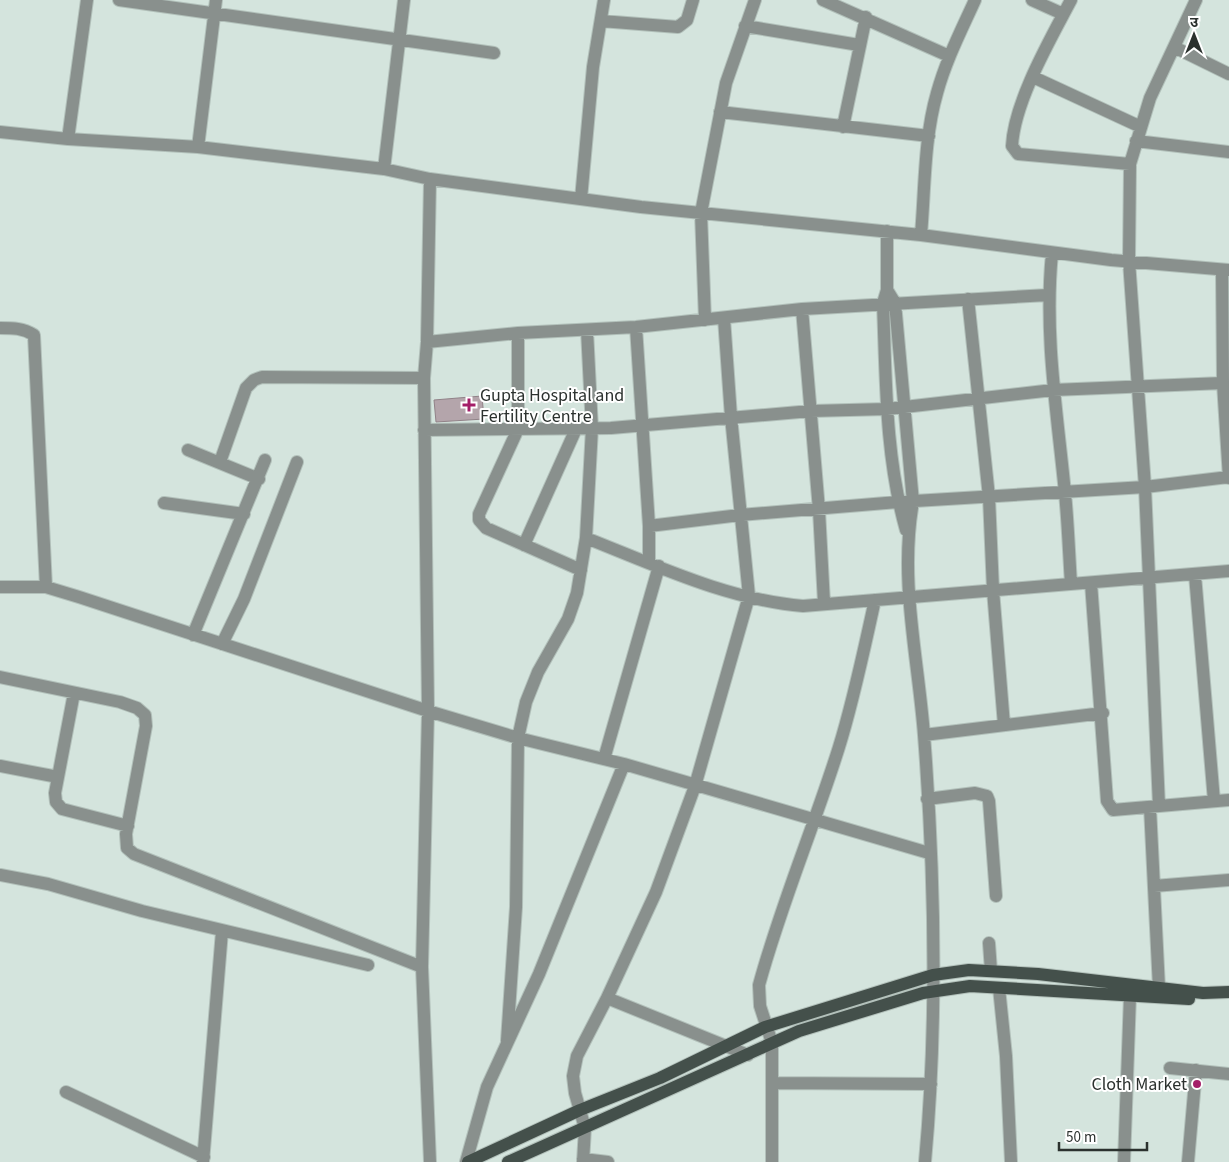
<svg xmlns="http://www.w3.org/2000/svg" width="1229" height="1162" viewBox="0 0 1229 1162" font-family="'Source Sans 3','Noto Sans Devanagari',sans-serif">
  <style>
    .building { fill: #b4a5ab; stroke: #918288 }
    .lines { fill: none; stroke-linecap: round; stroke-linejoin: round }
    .minor-casing { stroke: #b2c0ba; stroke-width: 14 }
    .major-casing { stroke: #b2c0ba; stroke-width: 14 }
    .minor { stroke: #89908d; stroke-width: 12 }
    .major { stroke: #44504b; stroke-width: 12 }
    .poi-dot { fill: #a41e69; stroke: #fff; stroke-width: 2 }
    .labels { text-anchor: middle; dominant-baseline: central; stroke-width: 4; stroke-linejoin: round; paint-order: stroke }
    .poi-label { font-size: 18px; fill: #2b312e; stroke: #fff; text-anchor: start }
  </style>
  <rect width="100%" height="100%" fill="#d4e4dd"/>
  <!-- building -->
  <path class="building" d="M482,396l2,23 -48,3 -2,-22z"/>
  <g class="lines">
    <defs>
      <path id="minor" d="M119,0l375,53
        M823,0l126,56
        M1032,0l31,14
        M1071,0c-21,40 -57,102 -59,146l6,8 112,10
        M601,21l77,6 9,-7 6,-20
        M745,26l114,19
        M1174,47l55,27
        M1033,77l108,50
        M720,112l209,24
        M843,127l23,-110
        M0,132l68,7 130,8 186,22 46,10 211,28 280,28 190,25 118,10
        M68,139l19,-139
        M1136,141l93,11
        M198,147l18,-147
        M384,169l20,-169
        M581,199l12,-132 11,-67
        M887,231v59l-4,13c3,75 2,153 23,227
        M921,235c4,-47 3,-97 16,-142 9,-33 24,-62 38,-93
        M1052,253c-8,82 5,158 13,240 3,30 4,61 6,91
        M887,290l8,13 18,199c-14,78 5,155 11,233 11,142 14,285 1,427
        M968,299l21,198 4,93 11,135
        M802,309l17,201 5,93
        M705,320l-4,-107 25,-130 29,-83
        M636,327l13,199v37
        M0,328c13,0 23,0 34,7l12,252
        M587,330l5,98 -6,110c69,27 142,62 217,68l426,-35
        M518,333v96l-39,85v6l7,8 95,42
        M427,342l91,-9 118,-6 166,-18 246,-14
        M1223,383l6,95
        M424,430l187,-2 200,-17 76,-2 166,-19 170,-7 -1,-113
        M188,450l71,29
        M220,462l26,-74 8,-8 8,-3 162,1
        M164,503l80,11
        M649,526l91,-11 158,-13 247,-15 84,-10
        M524,545l52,-116
        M1195,575l19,226
        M1091,583l16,218 6,9 116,-10
        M0,587h46l33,10 349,114 90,27 106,26 305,89
        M193,635l72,-175
        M222,644l22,-45 53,-137
        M0,677l120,25 17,6 8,7 1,11 -20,108 1,14 7,6 288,113
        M74,693l-19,100 1,9 6,7 66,17
        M924,735l179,-22
        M604,759l55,-193
        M0,766l58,11
        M927,799l48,-6 12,3 2,5 7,95
        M1159,806l-14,-319 -16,-226 1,-97 20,-66 46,-98
        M1150,807l9,181
        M0,875l48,9 94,27 226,54
        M1154,886l75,-6
        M989,943l2,28
        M999,988l7,68 5,106
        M607,998l141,57
        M507,1041l9,-134 2,-169 8,-36 12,-30 30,-53 9,-26 9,-55
        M1170,1068l59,6
        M773,1083l158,1
        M66,1092l138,65
        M583,1159l25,3
        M203,1162l19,-231
        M430,1162l-8,-195 6,-256 -4,-333 3,-36 3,-163
        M466,1162l21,-75 52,-113 85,-210
        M583,1162l2,-34 -10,-35 -2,-17 4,-20 30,-58 49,-106 39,-106 54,-190 -18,-179 -7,-99
        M772,1162v-119l-12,-37 -1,-21c22,-81 55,-158 80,-238 15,-48 25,-98 36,-147
        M1124,1162l6,-166
        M1188,1162l8,-92"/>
      <path id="major" d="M468,1162l112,-52 80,-32 105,-51 168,-52 36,-5 69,4 165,19 26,-1
        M508,1162l291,-131 124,-38 47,-7 219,13"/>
    </defs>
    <!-- minor casing -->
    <use href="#minor" class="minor-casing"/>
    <!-- major casing -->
    <use href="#major" class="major-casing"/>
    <!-- minor -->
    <use href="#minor" class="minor"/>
    <!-- major -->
    <use href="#major" class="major"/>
  </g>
  <!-- markers -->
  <g class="poi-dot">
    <path d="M466.5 397.5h5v5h5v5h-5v5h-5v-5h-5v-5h5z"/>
    <circle cx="1197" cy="1084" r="5"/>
  </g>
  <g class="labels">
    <!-- poi labels -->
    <g class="poi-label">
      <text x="480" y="395">Gupta Hospital and<tspan x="480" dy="21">Fertility Centre</tspan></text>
      <text x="1187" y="1084" text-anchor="end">Cloth Market</text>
    </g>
  </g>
  <!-- north arrow -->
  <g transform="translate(1194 35)" stroke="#ffffff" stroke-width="4" paint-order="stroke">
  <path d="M0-4L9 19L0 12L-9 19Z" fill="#2b312e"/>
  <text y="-8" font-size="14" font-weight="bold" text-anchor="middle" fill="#2b312e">उ</text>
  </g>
  <!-- scale -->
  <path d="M1059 1142v8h88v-8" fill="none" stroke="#2b312e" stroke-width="2.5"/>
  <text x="1066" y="1142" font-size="15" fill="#2b312e" stroke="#ffffff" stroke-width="4" paint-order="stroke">50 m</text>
</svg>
